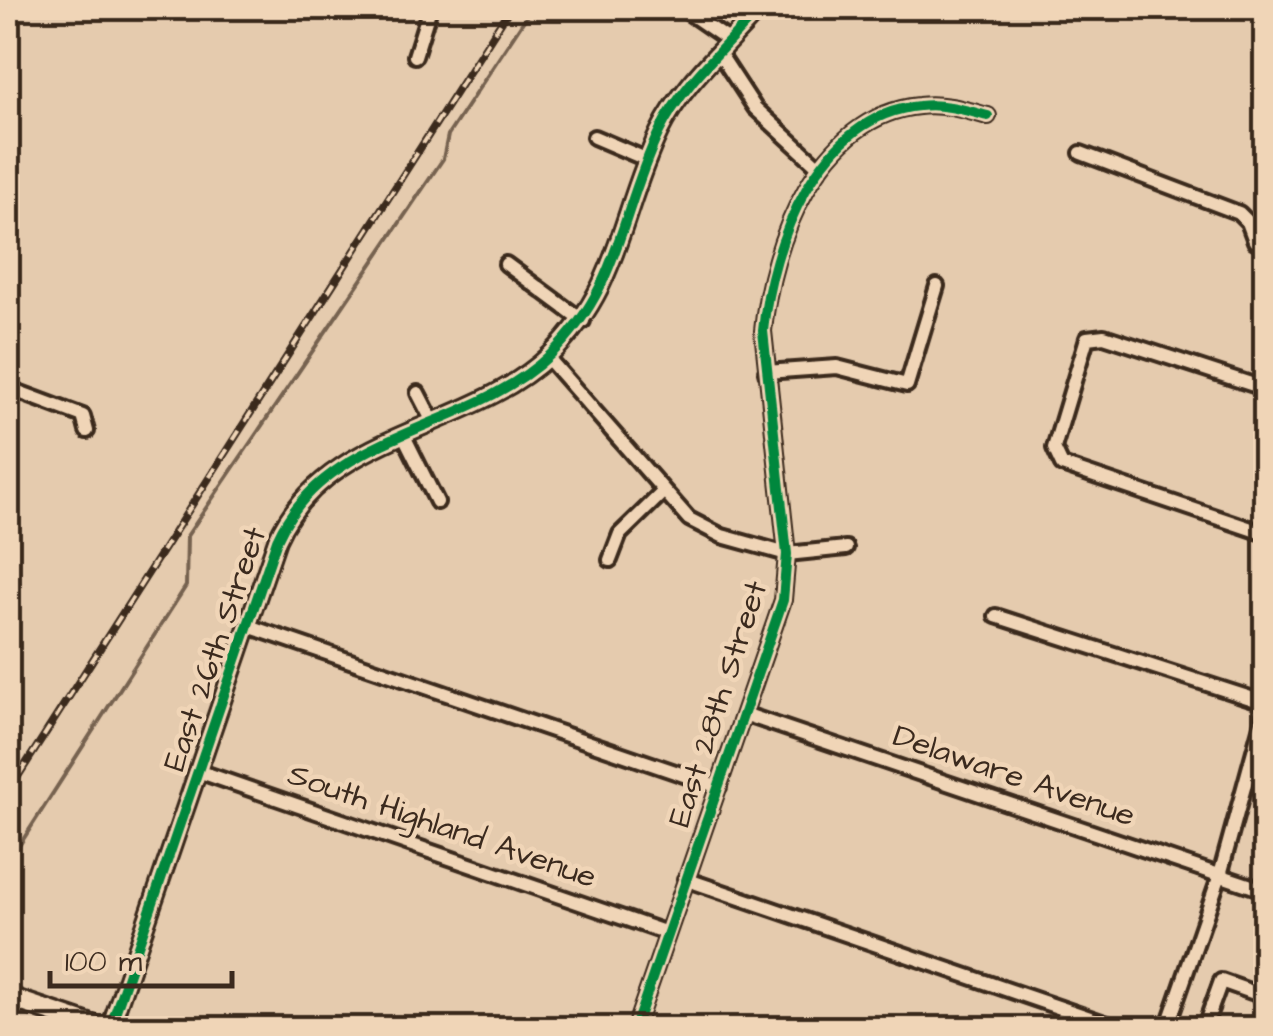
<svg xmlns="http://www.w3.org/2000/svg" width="1273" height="1036" viewBox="0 0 1273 1036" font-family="'Architects Daughter',sans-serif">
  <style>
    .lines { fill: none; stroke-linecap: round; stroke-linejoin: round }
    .stream { stroke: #766250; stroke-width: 4 }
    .minor-casing { stroke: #3b2a1e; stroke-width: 20 }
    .tertiary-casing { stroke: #3b2a1e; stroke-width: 22 }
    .secondary-casing { stroke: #3b2a1e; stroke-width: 25 }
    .minor { stroke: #f0d5b7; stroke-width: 12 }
    .tertiary { stroke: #f0d5b7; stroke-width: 15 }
    .secondary { stroke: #f0d5b7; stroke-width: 18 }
    .rail-casing { stroke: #3b2a1e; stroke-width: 8 }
    .rail { stroke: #f0d5b7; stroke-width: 4; stroke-dasharray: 11; stroke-linecap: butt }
    .cycleway-casing { stroke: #f0d5b7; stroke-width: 16 }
    .cycleway { stroke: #00873e; stroke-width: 10 }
    .labels { text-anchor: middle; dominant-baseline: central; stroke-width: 9; stroke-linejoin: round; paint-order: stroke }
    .street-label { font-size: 32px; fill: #3b2a1e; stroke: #f0d5b7 }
  </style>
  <rect width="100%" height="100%" fill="#e5cbae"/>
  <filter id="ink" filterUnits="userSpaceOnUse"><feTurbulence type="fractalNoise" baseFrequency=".01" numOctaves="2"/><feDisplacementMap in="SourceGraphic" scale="20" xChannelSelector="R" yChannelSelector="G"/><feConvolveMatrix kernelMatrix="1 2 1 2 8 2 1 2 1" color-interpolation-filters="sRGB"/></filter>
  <g filter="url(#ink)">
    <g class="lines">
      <!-- stream -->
      <path class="stream" d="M8,863l178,-277 1,-50 256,-377 5,-24 84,-127"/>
      <defs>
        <path id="minor" d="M682,8l48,33
          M719,53l36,55 65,60
          M415,56l15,-48
          M594,137l54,23
          M1081,153l158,60 9,9 7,19 11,3
          M506,264l77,57
          M548,358l141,161 33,17 65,18 59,-6
          M766,372l71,-5 70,18 30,-99
          M8,388l75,28 4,15
          M1266,389l-162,-53 -17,2 -33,110 8,17 204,69
          M418,393l15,29
          M404,436l33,66
          M610,560l10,-26 42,-41
          M996,616l270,87
          M248,626l471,161
          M744,714l522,177
          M198,771l469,162
          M685,879l434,149
          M635,1028l148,-428 4,-46 -24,-223c8,-87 55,-215 156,-225 24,-3 46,4 69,10
          M1167,1028l53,-153 46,-168
          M1204,1028l17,-47 45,16"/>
        <path id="tertiary" d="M110,1028l167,-488c49,-110 193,-108 273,-185 70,-67 70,-142 109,-223 23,-48 67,-85 101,-124"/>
        <path id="secondary" d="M8,997l92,31"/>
      </defs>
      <!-- minor casing -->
      <use href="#minor" class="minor-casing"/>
      <!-- tertiary casing -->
      <use href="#tertiary" class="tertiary-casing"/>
      <!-- secondary casing -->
      <use href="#secondary" class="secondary-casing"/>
      <!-- minor -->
      <use href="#minor" class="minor"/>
      <!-- tertiary -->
      <use href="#tertiary" class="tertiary"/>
      <!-- secondary -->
      <use href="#secondary" class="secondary"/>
      <defs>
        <path id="rail" d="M8,792l502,-784"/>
      </defs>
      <!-- rail casing -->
      <use href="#rail" class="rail-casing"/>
      <!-- rail -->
      <use href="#rail" class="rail"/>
      <defs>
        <path id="cycleway" d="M110,1028l167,-488c49,-110 193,-108 273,-185 70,-67 70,-142 109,-223 23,-48 67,-85 101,-124
          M635,1028l148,-428 4,-46 -24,-223c8,-87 55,-215 156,-225 24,-3 46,4 69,10"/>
      </defs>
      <!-- cycleway casing -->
      <use href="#cycleway" class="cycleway-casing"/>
      <!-- cycleway -->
      <use href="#cycleway" class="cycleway"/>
    </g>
  </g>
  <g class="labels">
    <!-- street labels -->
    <g class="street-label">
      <text transform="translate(215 649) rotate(-71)">East 26th Street</text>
      <text transform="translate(718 704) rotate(-72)">East 28th Street</text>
      <text transform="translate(1014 776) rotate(19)">Delaware Avenue</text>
      <text transform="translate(442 826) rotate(19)">South Highland Avenue</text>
    </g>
  </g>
  <!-- margin -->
  <rect width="1273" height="1036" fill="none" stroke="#f0d5b7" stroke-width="40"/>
  <rect x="20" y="20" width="1233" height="996" fill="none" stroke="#3b2a1e" stroke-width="4" filter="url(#ink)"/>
  <!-- scale -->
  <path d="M50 971v15h182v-15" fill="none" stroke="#3b2a1e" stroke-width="5"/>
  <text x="65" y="971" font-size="30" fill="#3b2a1e" stroke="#f0d5b7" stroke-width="8" paint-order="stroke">100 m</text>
</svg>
